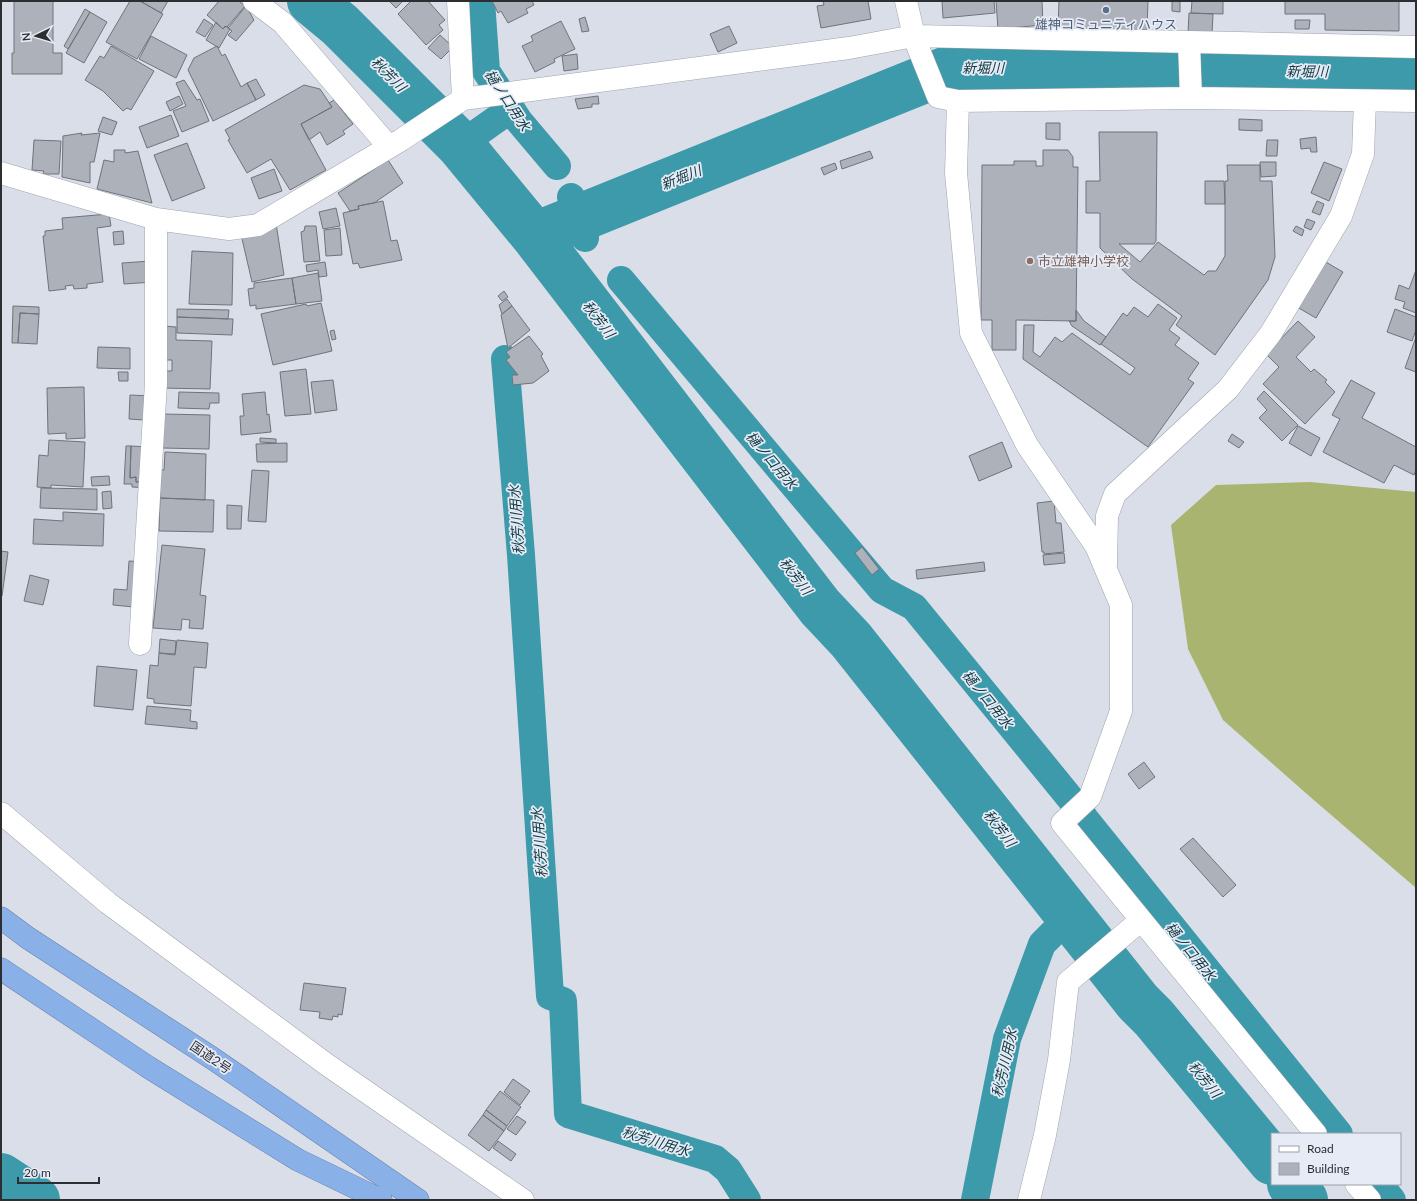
<svg xmlns="http://www.w3.org/2000/svg" width="1417" height="1201" viewBox="0 0 1417 1201" font-family="Lato,'Noto Sans JP',sans-serif">
  <style>
    .forest { fill: #aab471 }
    .lines { fill: none; stroke-linecap: round; stroke-linejoin: round }
    .canal { stroke: #3d9aaa; stroke-width: 28 }
    .river { stroke: #3d9aaa; stroke-width: 48 }
    .building { fill: #adb1ba; stroke: #70737c }
    .street-casing { stroke: #9fa3ad; stroke-width: 23 }
    .highway-casing { stroke: #6982a8; stroke-width: 23 }
    .street { stroke: #fff; stroke-width: 22 }
    .highway { stroke: #8ab0e8; stroke-width: 22 }
    .service-dot { fill: #5c6f8a; stroke: #e7ebf6; stroke-width: 1.5 }
    .education-dot { fill: #8d6e63; stroke: #e7ebf6; stroke-width: 1.5 }
    .labels { text-anchor: middle; dominant-baseline: central; stroke-width: 3.5; stroke-linejoin: round; paint-order: stroke }
    .service-label { font-size: 13px; fill: #4e5e75; stroke: #e7ebf6 }
    .education-label { font-size: 13px; fill: #785e54; stroke: #e7ebf6; text-anchor: start }
    .street-label { font-size: 13px; fill: #2c2e32; stroke: #e7ebf6 }
    .water-label { font-size: 14px; font-style: italic; fill: #0f3a42; stroke: #e7ebf6 }
  </style>
  <rect width="100%" height="100%" fill="#dadee8"/>
  <!-- forest -->
  <path class="forest" d="M1310,482l106,10v396l-108,-93 -85,-75 -35,-71 -17,-124 45,-40z"/>
  <g class="lines">
    <!-- canal -->
    <path class="canal" d="M481,1l5,70 33,50 38,45
      M460,145l51,-36
      M571,197l14,41
      M621,280l261,310 32,17 160,196 11,16 254,315
      M505,359l16,196 29,441 13,5 5,113 147,45 13,11 19,30
      M1379,1184l13,16
      M975,1200l32,-161 35,-95 28,-28"/>
    <!-- river -->
    <path class="river" d="M311,1l29,24 120,120 75,91 285,371 31,33 287,362 16,16 118,143
      M535,236l422,-170 459,6
      M1,1177l35,23
      M1291,1184l13,16"/>
  </g>
  <!-- building -->
  <path class="building" d="M14,1h39v52h9v21h-50v-21h2z
    M130,1h10l23,13 -26,45 -31,-17z
    M140,1h28l-7,12z
    M219,1h20l6,5 -18,21 -1,-1 -3,3 -16,-14z
    M389,1h14l-7,7z
    M411,1h17l17,19 -6,5 4,5 -17,15 -28,-31z
    M492,1h40l2,4 -8,4 2,4 -20,10 -7,-12 -3,2z
    M823,1h45l3,18 -50,9 -4,-22 7,-1z
    M942,1h52l1,12 -52,5z
    M996,1h46l1,24 -45,4z
    M1059,1h89l-1,29 -89,-2z
    M1172,1h8v11l-8,-1z
    M1192,1h31v13l-32,-1z
    M1285,1h114v30l-74,-1v-16h-40z
    M246,6l8,14 -18,21 -8,-6 4,-4 -4,-3z
    M85,9l5,3 -22,37 -4,-3z
    M90,12l17,10 -23,41 -18,-10z
    M1189,13l24,1 -1,20 -24,-1z
    M585,17l4,14 -7,1 -3,-13z
    M204,19l9,6 -8,12 -9,-5z
    M1295,20h15l-1,9h-14z
    M561,21l14,28 -21,10 1,3 -20,10 -13,-26 11,-5 -2,-5z
    M216,22l7,7 2,-3 5,3 -11,19 -13,-8z
    M729,26l8,17 -19,9 -8,-18z
    M440,35l13,12 -12,12 -13,-11z
    M151,36l36,19 -11,23 -37,-19z
    M111,46l43,25 -23,39 -4,-2 -4,3 -20,-20 -18,-11 15,-24 4,2z
    M217,46l5,10 3,-2 16,33 6,-4 9,17 -43,21 -25,-51 6,-12z
    M577,54l1,15 -14,2 -2,-15z
    M256,79l9,16 -9,5 -9,-17z
    M184,80l13,20 3,-1 9,22 -27,11 -9,-21 13,-5 -10,-23z
    M304,85l16,4 12,18 -31,17 25,46 -36,20 -19,-31 -24,14 -19,-33 2,-1 -5,-9z
    M179,96l4,8 -13,7 -4,-9z
    M598,96l1,8h-7v3l-14,2 -3,-10z
    M334,100l19,24 -10,7 2,3 -18,11 -7,-13 -11,8 -8,-16 31,-17 -3,-4z
    M171,115l8,21 -32,12 -8,-21z
    M103,117l14,5 -5,13 -14,-4z
    M1239,119l23,1v11l-23,-1z
    M1046,123h14v17l-14,-1z
    M1099,132h58l-1,109 -2,3h-35l21,18 18,-20 46,33 4,-4h8l9,-15v-75h3l-1,-16h33v16h12l3,76 -7,23 -53,75 -39,-30 6,-9 -50,-37 -32,-31v-35h-14v-32h14z
    M82,133l-1,2 19,-2 -6,29h-4v21l-28,-6 1,-41z
    M1316,137l1,15h-6l-1,-4 -9,1 -1,-10z
    M34,140l27,1 -2,33h-16l1,-3 -12,-1z
    M1267,140h11l-1,16h-11z
    M187,143l18,45 -33,13 -18,-46z
    M114,150h11v3l13,-2 14,52 -55,-14 7,-29 10,2z
    M1043,150h25l5,7v10h5l-2,154 -60,-1v30h-24v-30h-11l1,-155h32v-4h22v5h7z
    M870,151l3,7 -31,11 -2,-8z
    M388,160l15,23 -29,20 -16,3 1,3 -9,2 -12,-18z
    M1260,162h16v14l-15,1z
    M1324,162l18,7 -13,32 -18,-8z
    M835,163l2,6 -13,6 -3,-7z
    M274,169l8,22 -23,8 -8,-21z
    M1205,181h19l1,23h-20z
    M383,201l8,40 6,-1 5,20 -42,8 -2,-5 -5,1 -10,-51 16,-4 -1,-3z
    M1317,201l7,3 -4,11 -8,-3z
    M336,208l4,18 -17,3 -4,-17z
    M109,214l2,12 -14,2 6,54 -16,2v4l-13,1 -1,-4 -8,1 1,3 -17,2 -6,-55h2v-5l18,-2 -1,-11z
    M1307,219l8,3 -4,8 -7,-3z
    M276,223l8,52 -32,7 -12,-52z
    M305,226h11l4,35 -16,1 -3,-30 3,-1z
    M1296,226l8,4 -2,6 -9,-5z
    M340,228l2,27 -16,1 -2,-26z
    M123,231l1,13 -10,1 -1,-13z
    M192,251l41,2 -1,52 -43,-1z
    M151,261l2,21 -29,2 -2,-21z
    M1324,261l19,11 -27,46 -19,-11z
    M325,262l2,14 -8,1 -1,-7 -11,2 -1,-7z
    M1416,270v43l-13,-5 2,-6 -10,-3 4,-14 10,4z
    M318,273l4,28 -26,3 -4,-26z
    M292,278l4,26 -40,5v-4l-6,1 -2,-17 6,-1v-5z
    M504,291l4,6 -6,4 -4,-5z
    M507,299l5,7 -10,8 -3,-9z
    M321,303l11,48 -59,14 -12,-51 45,-10 1,2z
    M1158,304l19,14 -8,12 11,8 -5,7 24,18 -11,16 6,4 -46,64 -125,-88 1,-34h10l-1,27 7,5 15,-20 7,5 10,-9 58,42 5,-7 -34,-24 22,-31 4,3 7,-9 14,10z
    M13,306l26,1v7l-19,-1 -2,30h-6z
    M512,306l18,24 -22,18 -7,-33z
    M177,309l52,1 -1,9 -51,-2z
    M1395,309l21,8v13l-4,11 -25,-9z
    M1076,310l8,11 22,16 -6,8 -28,-19 -3,-5h7z
    M20,313l19,1 -2,30 -19,-1z
    M177,317l56,2 -1,16 -55,-2z
    M1298,321l17,16 -19,20 15,15 3,-3 13,11 -2,2 10,10 -30,32 -42,-40 16,-17 -13,-13z
    M164,326l12,1v13l36,1 -2,48 -49,-1 1,-17h10v-11h-10z
    M334,330l2,9 -4,1 -2,-9z
    M529,336l14,18 -2,2 8,15 -16,12 -20,2 -1,-10h6l-12,-15 4,-3 -4,-5z
    M1416,337v35l-11,-4z
    M98,347l32,1v21l-33,-1z
    M306,369l5,45 -26,2 -5,-44z
    M118,372h10v9h-9z
    M333,380l4,30 -22,3 -4,-31z
    M1351,380l24,13 -13,25 54,29v23l-2,5 -20,-10 -10,18 -61,-31 17,-33 -8,-4z
    M84,387l1,51 -19,1v-6l-18,1 -1,-46z
    M1264,391l34,34 -16,16 -23,-23 8,-8 -10,-11z
    M179,392l40,1v10h-9l-1,6 -31,-1z
    M265,392l2,23 2,-1 2,18 -30,3 -1,-19h4l-2,-22z
    M130,395l20,1 -6,24 -15,-1z
    M163,414l47,1 -1,34 -47,-1z
    M1298,426l22,12 -9,18 -22,-13z
    M1232,434l12,8 -5,6 -11,-7z
    M260,438l16,1v4l-16,-1z
    M49,440l36,2 -2,45 -32,-2v3l-14,-1 2,-32 9,1z
    M1002,442l10,25 -33,14 -10,-25z
    M287,443v19h-30l-1,-18z
    M126,446h5l-1,32 6,-1v5h12v6l-16,-1v-3h-8z
    M131,446l18,1 -1,35h-12v-5l-6,1z
    M165,452l41,2 -1,46 -45,-2 1,-28h3z
    M252,470l17,1 -3,51 -18,-1z
    M109,476l1,9 -18,1 -1,-9z
    M41,488l56,1v21l-57,-2z
    M111,491l1,17 -9,1 -1,-17z
    M160,498l54,2 -1,32 -54,-1z
    M1054,501l2,22h5l3,29 -20,2v-2h-2l-5,-49z
    M227,505l15,1 -1,23h-14z
    M63,512l41,2 -1,32 -70,-2 1,-25 29,2z
    M162,545l43,4 -5,46 6,1 -3,33 -14,-1 1,-8 -8,-1 -1,11 -28,-2z
    M862,547l17,22 -7,6 -17,-22z
    M1,551l7,1 -6,44h-1z
    M1064,553l1,10 -21,2 -1,-10z
    M129,561l18,1 -13,45 -21,-2 1,-16 13,1z
    M984,562l1,9 -68,8 -1,-9z
    M30,575l19,5 -6,25 -19,-4z
    M160,639l16,2 -1,13 -16,-1z
    M177,640l31,3 -2,25 -12,-1 -3,39 -37,-3v-4l-7,-1 3,-33 8,1 1,-13 16,2z
    M97,666l40,4 -4,40 -39,-4z
    M147,706l44,4 -1,11 7,1v7l-52,-5z
    M1144,762l11,15 -16,12 -11,-15z
    M1193,838l43,47 -13,12 -43,-48z
    M304,983l42,5 -4,27 -4,-1v3l-5,-1 -1,4 -13,-2 1,-6 -20,-2z
    M513,1079l17,12 -10,14 -16,-13z
    M500,1091l21,16 -14,19 -21,-16z
    M486,1110l21,16 -3,5 -21,-16z
    M483,1115l21,16 -15,20 -21,-16z
    M517,1116l9,6 -10,13 -9,-6z
    M498,1141l18,13 -5,7 -18,-13z"/>
  <g class="lines">
    <defs>
      <path id="street" d="M254,1l29,22 106,124
        M458,1l5,98
        M906,1l8,35 502,11
        M1189,42l2,56
        M958,101l-2,72 15,160 56,112 69,101 25,59v106l-31,86 -28,26 254,311
        M1,173l155,46 73,10 29,-4 143,-85 62,-41 386,-51 65,-12 3,9 21,52 20,4 233,-3 225,3
        M1106,564l1,-48 8,-22 113,-105 43,-56 70,-117 22,-62 2,-53
        M140,644l16,-261v-164
        M1,813l107,90 218,161 197,136
        M1356,1184l14,16
        M1029,1200l16,-65 14,-75 9,-78 73,-62"/>
      <path id="highway" d="M1,918l27,20 184,120 206,142
        M1,969l147,98 150,93 83,40"/>
    </defs>
    <!-- street casing -->
    <use href="#street" class="street-casing"/>
    <!-- highway casing -->
    <use href="#highway" class="highway-casing"/>
    <!-- street -->
    <use href="#street" class="street"/>
    <!-- highway -->
    <use href="#highway" class="highway"/>
  </g>
  <!-- markers -->
  <circle class="service-dot" cx="1106" cy="10" r="4"/>
  <circle class="education-dot" cx="1030" cy="261" r="4"/>
  <g class="labels">
    <!-- service labels -->
    <g class="service-label">
      <text x="1106" y="24">雄神コミュニティハウス</text>
    </g>
    <!-- education labels -->
    <g class="education-label">
      <text x="1038" y="261">市立雄神小学校</text>
    </g>
    <!-- street labels -->
    <g class="street-label">
      <text transform="translate(211 1057) rotate(34)">国道2号</text>
    </g>
    <!-- water labels -->
    <g class="water-label">
      <text x="983" y="67">新堀川</text>
      <text transform="translate(1307 71) rotate(1)">新堀川</text>
      <text transform="translate(389 74) rotate(45)">秋芳川</text>
      <text transform="translate(508 100) rotate(57)">樋ノ口用水</text>
      <text transform="translate(681 177) rotate(-22)">新堀川</text>
      <text transform="translate(599 319) rotate(52)">秋芳川</text>
      <text transform="translate(772 460) rotate(50)">樋ノ口用水</text>
      <text transform="translate(516 520) rotate(-94)">秋芳川用水</text>
      <text transform="translate(796 576) rotate(52)">秋芳川</text>
      <text transform="translate(988 699) rotate(51)">樋ノ口用水</text>
      <text transform="translate(1000 828) rotate(52)">秋芳川</text>
      <text transform="translate(539 843) rotate(-94)">秋芳川用水</text>
      <text transform="translate(1191 951) rotate(51)">樋ノ口用水</text>
      <text transform="translate(1004 1063) rotate(-77)">秋芳川用水</text>
      <text transform="translate(1205 1079) rotate(51)">秋芳川</text>
      <text transform="translate(656 1141) rotate(17)">秋芳川用水</text>
    </g>
  </g>
  <!-- border -->
  <rect width="1417" height="1201" fill="none" stroke="#2c2e32" stroke-width="4"/>
  <!-- legend -->
  <rect x="1271" y="1133" width="130" height="52" fill="#e7ebf6" stroke="#9c9fa8"/>
  <rect x="1279" y="1146" width="20" height="6" fill="#ffffff" stroke="#9c9fa8"/>
  <text x="1307" y="1153" font-size="12" fill="#2c2e32">Road</text>
  <rect x="1279" y="1163" width="20" height="12" fill="#adb1ba" stroke="#9c9fa8"/>
  <text x="1307" y="1173" font-size="12" fill="#2c2e32">Building</text>
  <!-- north arrow -->
  <g transform="translate(36 36) rotate(265)" stroke="#e7ebf6" stroke-width="3" paint-order="stroke">
  <path d="M0-3L7 15L0 10L-7 15Z" fill="#2c2e32"/>
  <text y="-6" font-size="11" font-weight="bold" text-anchor="middle" fill="#2c2e32">N</text>
  </g>
  <!-- scale -->
  <path d="M18 1177v6h81v-6" fill="none" stroke="#2c2e32" stroke-width="2"/>
  <text x="24" y="1177" font-size="12" fill="#2c2e32" stroke="#e7ebf6" stroke-width="3" paint-order="stroke">20 m</text>
</svg>
